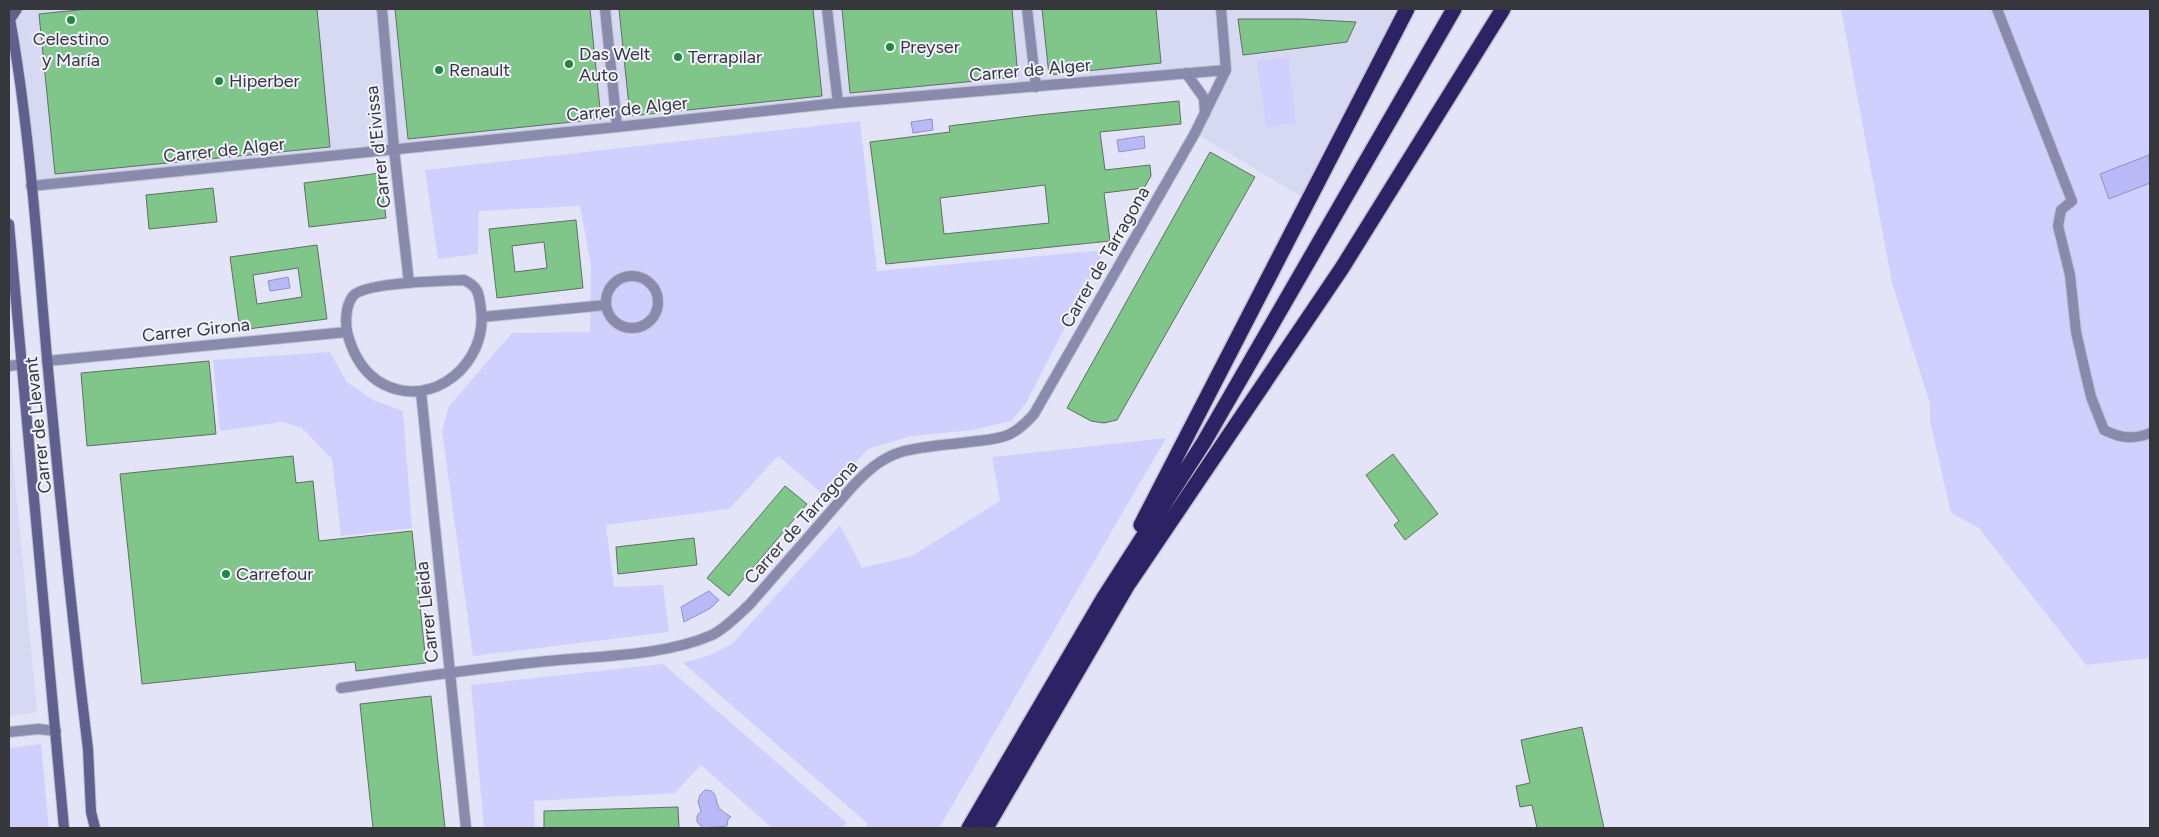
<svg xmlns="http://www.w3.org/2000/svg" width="2159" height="837" viewBox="0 0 2159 837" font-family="Figtree,sans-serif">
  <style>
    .built { fill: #d7d8f2 }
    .green { fill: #d0d0fe }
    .water { fill: #b9b9f7; stroke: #9292bf }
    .building { fill: #80c68b; stroke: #616f62; fill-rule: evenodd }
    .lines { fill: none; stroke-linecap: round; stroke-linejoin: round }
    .street-casing { stroke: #c0c1d2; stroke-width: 12 }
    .secondary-casing { stroke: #c0c1d2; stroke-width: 12 }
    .highway-casing { stroke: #c0c1d2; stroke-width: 18 }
    .street { stroke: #8a8bac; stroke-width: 10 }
    .secondary { stroke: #605f8e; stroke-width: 10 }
    .highway { stroke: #2d2364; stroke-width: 15 }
    .poi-dot { fill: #21893f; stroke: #f1f2fd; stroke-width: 2 }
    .labels { text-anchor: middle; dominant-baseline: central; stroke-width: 4; stroke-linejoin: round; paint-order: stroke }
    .poi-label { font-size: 18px; fill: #36363d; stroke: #f1f2fd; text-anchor: start }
    .street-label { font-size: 18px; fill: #36363d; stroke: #f1f2fd }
  </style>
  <rect width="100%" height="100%" fill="#e3e4f7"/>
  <!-- built -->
  <path class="built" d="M17,9h1390l-98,192 -114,-68 31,-63 -1195,116 -18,-150z
    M9,418l28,294 -28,4z"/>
  <!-- green -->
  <path class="green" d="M1841,9h309v649l-64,7 -107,-137 -28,-15 -21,-92v-17l-38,-121z
    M1288,57l8,66 -30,4 -9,-66z
    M860,121l17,150 228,-21 -79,153 -15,18 -38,9 -61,6 -44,13 -43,47 -47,-40 -49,53 -123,16 8,62 49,-2 6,47 -196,24 -31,-225 7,-25 63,-73 78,-1 1,-67 -11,-59 -101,5 -1,43 -40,5 -13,-89z
    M330,352l17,30 26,18 30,11 9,117 -71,8 -9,-77 -30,-31 -20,-6 -62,9 -7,-71z
    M1166,438l-227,390h-74l3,-4 -185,-161 27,-8 22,-11 108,-119 22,43 50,-12 88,-55 -8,-44z
    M663,664l184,159 -5,5h-70l-71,-63 -26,28 -141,8 1,27h-51l-13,-143z
    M41,744l8,84h-40v-80z"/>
  <!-- water -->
  <path class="water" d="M932,119l1,11 -20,3 -2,-11z
    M1144,136l1,12 -26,4 -2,-12z
    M2149,155l1,28 -41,16 -9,-25z
    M288,277l2,11 -20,3 -2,-10z
    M709,591l10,9 -8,8 -27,14 -3,-15z
    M705,790c14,0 9,11 15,19 3,3 7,5 11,8l-3,2 -1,7 -24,2 -6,-6v-6l4,-5 -3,-9 2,-7z"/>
  <!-- building -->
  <path class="building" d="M88,9h229l13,138 -275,27 -16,-160z
    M395,9h195l11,110 -193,20z
    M619,9h194l9,87 -192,20z
    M842,9h170l6,68 -168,16z
    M1042,9h114l5,54 -112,12z
    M1238,19h63l55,3 -9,20 -104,13z
    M1179,101l2,23 -81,8 5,38 45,-5 1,11 -7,12 -40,5 6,48 -224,23 -16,-122 80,-10 -1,-6 89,-11zM1045,185l4,38 -105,11 -4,-36z
    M1210,152l45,25 -138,243 -13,3 -13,-2 -24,-13z
    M380,173l6,45 -77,9 -5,-44z
    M213,188l4,34 -68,7 -3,-34z
    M576,220l7,68 -86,10 -8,-69zM544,242l3,26 -32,4 -3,-26z
    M317,245l10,74 -87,11 -10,-73zM298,268l4,29 -45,7 -4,-29z
    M209,361l7,73 -129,12 -6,-73z
    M1393,454l45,60 -33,26 -11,-15 5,-4 -33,-46z
    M293,456l3,27 17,-2 6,60 93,-10 14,132 -70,8 -1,-9 -213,22 -22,-210z
    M785,486l22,18 -78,92 -22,-18z
    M694,538l3,27 -79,9 -2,-27z
    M431,696l14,132h-72l-13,-124z
    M1582,727l22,101h-67l-5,-23 -12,2 -4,-21 14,-3 -9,-43z
    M678,807l1,21h-135v-17z"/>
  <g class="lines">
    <defs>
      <path id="street" d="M382,9l12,140 15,134
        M605,9l12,118
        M827,9l11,94
        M1027,9l9,78
        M1221,9l5,61
        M1997,9l75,192 -11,9 -3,16 12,49 6,57 15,65 13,33c16,8 29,10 46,3
        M1186,73l18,25 1,16
        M31,186l586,-59 221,-24 388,-33
        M606 302a26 26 0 1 1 52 0a26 26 0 1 1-52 0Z
        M464,280c15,7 15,14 17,30 7,53 -48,100 -98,74 -19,-10 -29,-28 -35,-48 -3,-11 -3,-30 5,-40 12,-14 90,-15 111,-16z
        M482,317l124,-12
        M47,361l300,-29
        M9,366l14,-2
        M421,392l45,436
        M341,688c69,-10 137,-20 207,-27 51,-5 116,-5 164,-26 14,-7 26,-20 38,-31l102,-117c14,-15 29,-29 49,-35 22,-6 46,-7 68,-10 14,-2 29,-2 41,-8 10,-5 17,-12 24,-20l161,-281 31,-63
        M9,732l29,-3 18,2"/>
      <path id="secondary" d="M10,19c20,112 27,226 37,339 12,130 25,261 41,391l3,63 4,16
        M9,21l8,-12
        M9,224l55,604"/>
      <path id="highway" d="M1141,525l266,-516
        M1129,583l213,-315 161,-259
        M969,828l134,-229 101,-157 250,-433
        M986,828l148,-254"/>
    </defs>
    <!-- street casing -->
    <use href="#street" class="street-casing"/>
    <!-- secondary casing -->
    <use href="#secondary" class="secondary-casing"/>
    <!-- highway casing -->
    <use href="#highway" class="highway-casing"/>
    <!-- street -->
    <use href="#street" class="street"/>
    <!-- secondary -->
    <use href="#secondary" class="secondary"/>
    <!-- highway -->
    <use href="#highway" class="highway"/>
  </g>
  <!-- markers -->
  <g class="poi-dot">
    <circle cx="71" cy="20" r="5"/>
    <circle cx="890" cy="47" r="5"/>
    <circle cx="678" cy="57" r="5"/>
    <circle cx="569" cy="64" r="5"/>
    <circle cx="439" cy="70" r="5"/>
    <circle cx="219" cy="81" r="5"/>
    <circle cx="226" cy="574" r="5"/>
  </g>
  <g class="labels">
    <!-- poi labels -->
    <g class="poi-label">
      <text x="71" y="39" text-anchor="middle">Celestino<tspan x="71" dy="21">y María</tspan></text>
      <text x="900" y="47">Preyser</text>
      <text x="579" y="54">Das Welt<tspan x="579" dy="21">Auto</tspan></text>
      <text x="688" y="57">Terrapilar</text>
      <text x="449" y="70">Renault</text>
      <text x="229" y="81">Hiperber</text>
      <text x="236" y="574">Carrefour</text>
    </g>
    <!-- street labels -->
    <g class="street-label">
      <text transform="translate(1030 70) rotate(-5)">Carrer de Alger</text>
      <text transform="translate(627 109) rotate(-6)">Carrer de Alger</text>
      <text transform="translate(378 147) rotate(-96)">Carrer d'Eivissa</text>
      <text transform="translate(224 150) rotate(-6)">Carrer de Alger</text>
      <text transform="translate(1105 257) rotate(-60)">Carrer de Tarragona</text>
      <text transform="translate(196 330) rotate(-6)">Carrer Girona</text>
      <text transform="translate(38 425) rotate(-96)">Carrer de Llevant</text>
      <text transform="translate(801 522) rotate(-48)">Carrer de Tarragona</text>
      <text transform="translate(427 612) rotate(-96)">Carrer Lleida</text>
    </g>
  </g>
  <!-- border -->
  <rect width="2159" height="837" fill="none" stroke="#36363d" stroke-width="20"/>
</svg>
